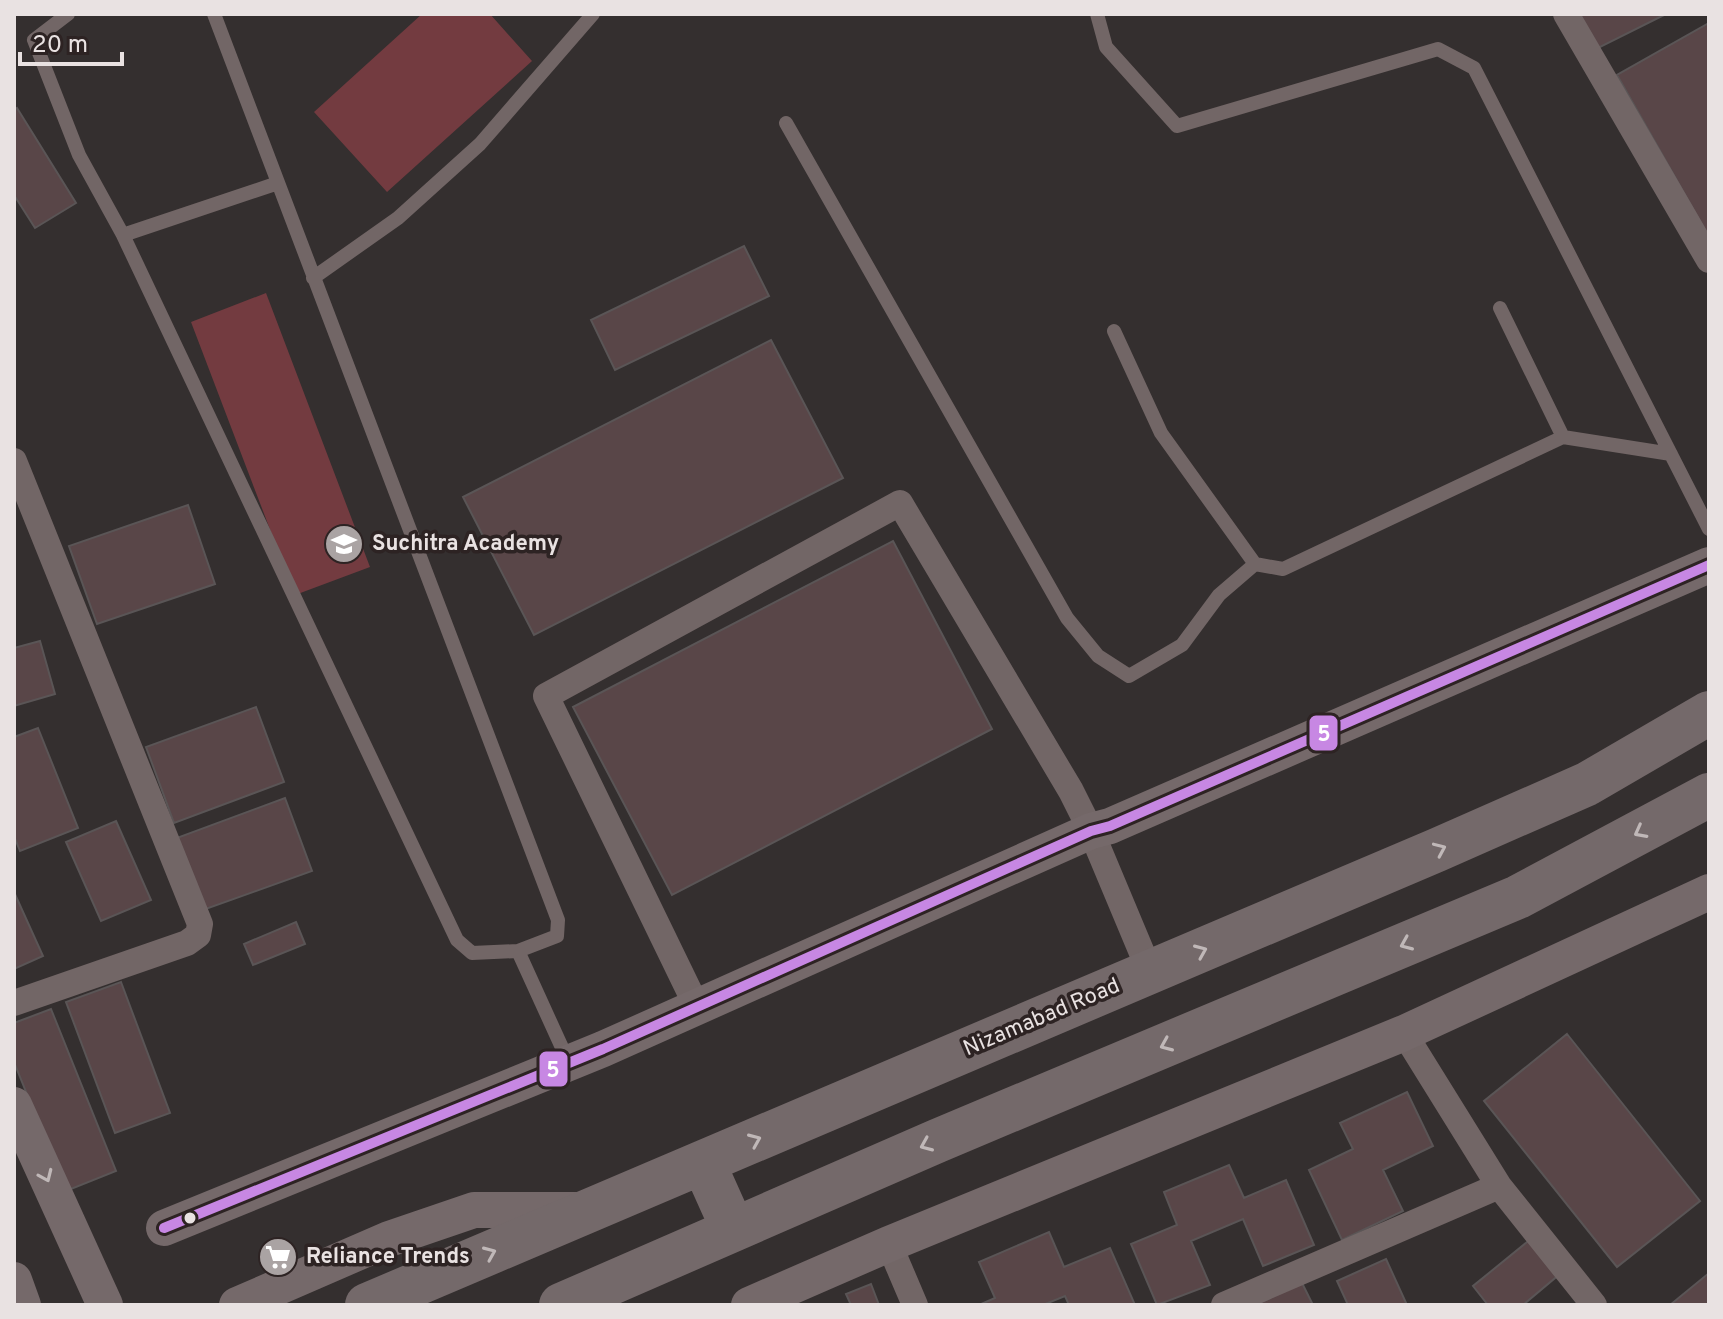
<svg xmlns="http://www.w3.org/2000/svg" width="1723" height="1319" viewBox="0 0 1723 1319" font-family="Overpass,sans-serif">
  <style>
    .green { fill: #733b40 }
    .building { fill: #594648; stroke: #5a5556; stroke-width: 2 }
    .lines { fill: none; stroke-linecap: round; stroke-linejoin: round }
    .service { stroke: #726666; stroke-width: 14 }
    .minor { stroke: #726666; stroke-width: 26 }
    .secondary { stroke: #75696a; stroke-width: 36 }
    .trunk { stroke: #74696a; stroke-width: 44 }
    .bus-1-casing { stroke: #2d2323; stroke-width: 16 }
    .bus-1 { stroke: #c787e3; stroke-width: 10 }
    .oneway { stroke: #c0b8b8 }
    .bus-dot { fill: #e9e2e2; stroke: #2d2323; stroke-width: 3 }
    .labels { text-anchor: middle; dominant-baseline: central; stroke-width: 7; stroke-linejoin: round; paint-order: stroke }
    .poi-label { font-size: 22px; font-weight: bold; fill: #e9e2e2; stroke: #2d2323; text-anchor: start }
    .street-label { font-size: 22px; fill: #e9e2e2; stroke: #2d2323 }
    .line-badge { stroke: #2d2323; stroke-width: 3 }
    .badge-label { font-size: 22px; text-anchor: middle; font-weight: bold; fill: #fff }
  </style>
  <rect width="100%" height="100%" fill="#342f2f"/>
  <!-- green -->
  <path class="green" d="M422,14h68l42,47 -145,131 -73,-80z
    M266,293l104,274 -75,28 -104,-273z"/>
  <!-- building -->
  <path class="building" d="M1576,14h90l-68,34z
    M1709,23v214l-92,-162z
    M17,108l59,95 -41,25 -21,-33v-85z
    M744,246l25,50 -154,74 -24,-50z
    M771,340l72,138 -309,157 -71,-138z
    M188,505l27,79 -118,40 -28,-78z
    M893,541l99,188 -320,166 -99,-188z
    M40,641l15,53 -41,12v-58z
    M256,707l28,75 -110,41 -28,-76z
    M38,728l40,100 -58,23 -6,-15v-99z
    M285,798l27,73 -112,40 -26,-72z
    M116,821l35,79 -50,21 -35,-79z
    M14,892l29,64 -29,13z
    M296,922l9,22 -52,21 -9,-21z
    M121,982l49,131 -55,20 -49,-131z
    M51,1009l65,162 -50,20 -52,-129v-39z
    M1567,1034l133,167 -83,66 -133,-166z
    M1407,1092l26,54 -50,24 20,41 -61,29 -33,-70 44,-21 -13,-26z
    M1229,1165l15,33 42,-18 28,65 -51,21 -20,-47 -52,22 19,44 -53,20 -26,-61 46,-19 -13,-33z
    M1049,1232l15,35 46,-19 25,57h-66l-4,-9 -22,9h-64l16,-7 -16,-36z
    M1532,1238l29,35 -38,32h-35l-15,-19z
    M1386,1259l21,46h-59l-11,-24z
    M1709,1273v32h-39z
    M1302,1283l11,22h-58z
    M871,1284l8,21h-28l-5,-11z"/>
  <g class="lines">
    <!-- service -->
    <path class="service" d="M68,14l-34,26 45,115 44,80
      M214,14l344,906 -1,16 -39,15 -46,2 -15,-13 -334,-705 155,-52
      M1097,14l9,33 71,79 261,-77 36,19 235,461
      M786,123l281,495 31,38 31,20 53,-31 37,-50 36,-31
      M313,278l85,-60 82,-74 113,-130
      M1500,308l63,129
      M1114,331l47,102 94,131 28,5 280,-132 108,17
      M518,951l51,112"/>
    <!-- minor -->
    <path class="minor" d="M1566,14l143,246
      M14,461l186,463 -2,11 -11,8 -173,60
      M697,1007l-151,-311 354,-193 171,288 20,40 59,141
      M1499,1186l95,119
      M889,1244l26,61
      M1224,1305l275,-119 -95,-153"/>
    <!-- secondary -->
    <path class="secondary" d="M14,1105l91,200
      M164,1228l439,-179 488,-218 19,-5 599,-261
      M14,1280l9,25
      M237,1305l152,-66 85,-29h111
      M749,1305l140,-61 515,-211 305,-141"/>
    <!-- trunk -->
    <path class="trunk" d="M703,1162l30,67
      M367,1305l1070,-455 150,-66 122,-71
      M561,1305l376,-164 581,-244 191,-102"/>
    <defs>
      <path id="bus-1" d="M164,1228l439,-179 488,-218 19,-5 599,-261"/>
    </defs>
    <!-- bus-1 casing -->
    <use href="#bus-1" class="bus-1-casing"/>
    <!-- bus-1 -->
    <use href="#bus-1" class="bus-1"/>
  </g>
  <!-- one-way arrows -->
  <defs><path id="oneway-chevron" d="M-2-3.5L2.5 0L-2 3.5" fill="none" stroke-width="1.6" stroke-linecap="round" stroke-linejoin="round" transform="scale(2)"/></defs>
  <g class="oneway">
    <use href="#oneway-chevron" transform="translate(1640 832) rotate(152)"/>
    <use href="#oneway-chevron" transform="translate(1440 849) rotate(-24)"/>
    <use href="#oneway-chevron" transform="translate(1406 944) rotate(157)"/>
    <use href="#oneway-chevron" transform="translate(1201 951) rotate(-23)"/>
    <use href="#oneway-chevron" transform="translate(1166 1045) rotate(157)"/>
    <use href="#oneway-chevron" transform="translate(755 1140) rotate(-23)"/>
    <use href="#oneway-chevron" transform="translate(926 1145) rotate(157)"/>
    <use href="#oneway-chevron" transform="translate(46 1176) rotate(66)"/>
    <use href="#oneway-chevron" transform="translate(490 1253) rotate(-23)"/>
  </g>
  <!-- icons -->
  <defs>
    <symbol id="school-disc" viewBox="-11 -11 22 22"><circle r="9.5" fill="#aaa3a3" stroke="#2d2323"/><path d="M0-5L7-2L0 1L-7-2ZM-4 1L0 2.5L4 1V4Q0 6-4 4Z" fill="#fff"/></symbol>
    <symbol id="supermarket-disc" viewBox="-11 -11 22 22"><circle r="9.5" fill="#aaa3a3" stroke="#2d2323"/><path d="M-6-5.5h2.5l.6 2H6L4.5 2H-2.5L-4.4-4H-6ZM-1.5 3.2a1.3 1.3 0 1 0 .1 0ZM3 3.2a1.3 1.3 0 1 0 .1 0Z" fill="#fff"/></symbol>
  </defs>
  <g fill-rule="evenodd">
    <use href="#school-disc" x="322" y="522" width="44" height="44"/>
    <use href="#supermarket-disc" x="256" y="1235" width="44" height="44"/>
  </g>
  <!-- markers -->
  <circle class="bus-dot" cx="190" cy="1218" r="7"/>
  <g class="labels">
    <!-- poi labels -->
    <g class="poi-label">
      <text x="372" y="544">Suchitra Academy</text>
      <text x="306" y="1257">Reliance Trends</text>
    </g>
    <!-- street labels -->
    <g class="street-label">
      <text transform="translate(1042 1018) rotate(-23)">Nizamabad Road</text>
    </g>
  </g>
  <g class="line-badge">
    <rect x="1308" y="714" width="31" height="38" rx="8" fill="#c787e3"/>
    <rect x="538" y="1050" width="31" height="38" rx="8" fill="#c787e3"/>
  </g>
  <g class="badge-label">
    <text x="1324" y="741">5</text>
    <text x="553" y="1077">5</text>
  </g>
  <!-- border -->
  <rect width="1723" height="1319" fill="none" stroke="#e9e2e2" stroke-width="32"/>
  <!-- scale -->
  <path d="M20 52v12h102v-12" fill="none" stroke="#e9e2e2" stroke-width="4"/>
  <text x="32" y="52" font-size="24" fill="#e9e2e2" stroke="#2d2323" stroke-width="6" paint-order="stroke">20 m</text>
</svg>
